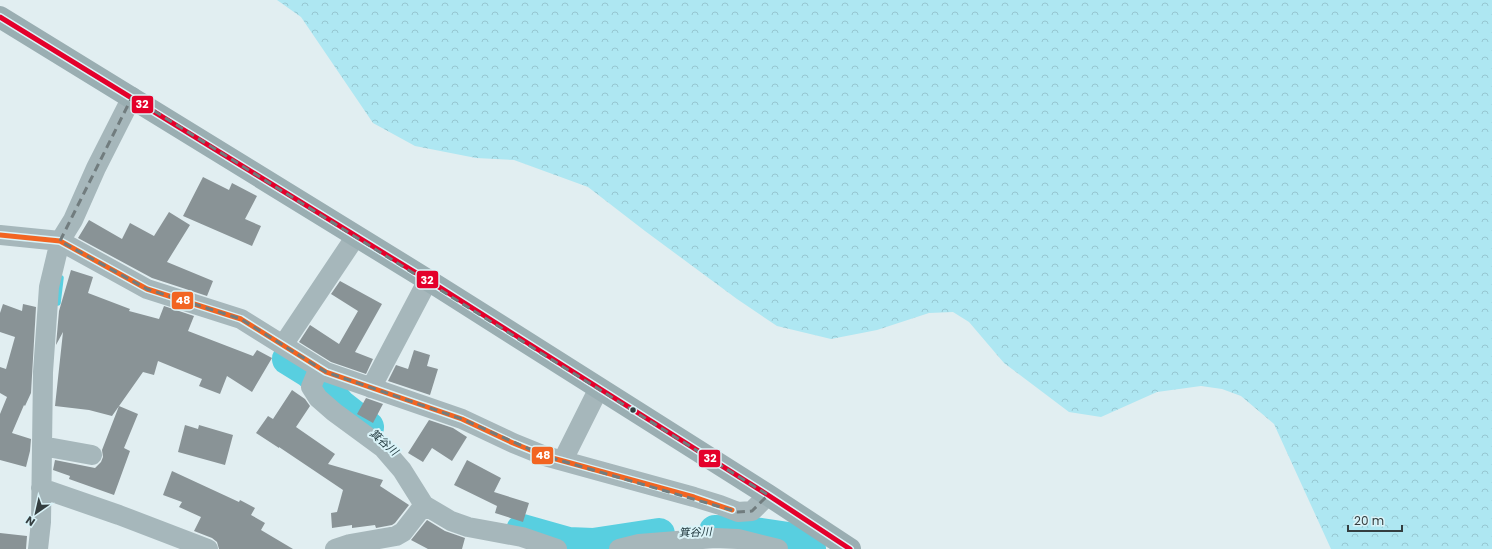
<svg xmlns="http://www.w3.org/2000/svg" width="1492" height="549" viewBox="0 0 1492 549" font-family="Poppins,'Noto Sans JP',sans-serif">
  <style>
    .forest { fill: url(#forest-crowns) }
    .lines { fill: none; stroke-linecap: round; stroke-linejoin: round }
    .stream { stroke: #58cfe0; stroke-width: 5.5 }
    .river { stroke: #58cfe0; stroke-width: 32 }
    .building { fill: #899396 }
    .minor { stroke: #a6b7bb; stroke-width: 20 }
    .major { stroke: #9aaeb2; stroke-width: 22 }
    .bus-1-casing { stroke: #daf3f8; stroke-width: 8 }
    .bus-2-casing { stroke: #daf3f8; stroke-width: 8 }
    .bus-1 { stroke: #e4002b; stroke-width: 5 }
    .bus-2 { stroke: #f26522; stroke-width: 5 }
    .marked { fill: none; stroke: #717c7e; stroke-width: 3; stroke-dasharray: 8 5; stroke-linejoin: round }
    .bus-dot { fill: #343e40; stroke: #daf3f8; stroke-width: 1.5 }
    .labels { text-anchor: middle; dominant-baseline: central; stroke-width: 4; stroke-linejoin: round; paint-order: stroke }
    .water-label { font-size: 11px; font-style: italic; fill: #243c41; stroke: #daf3f8 }
    .line-badge { stroke: #daf3f8; stroke-width: 1.5 }
    .badge-label { font-size: 11px; text-anchor: middle; font-weight: bold; fill: #fff }
  </style>
  <defs>
    <pattern id="forest-crowns" width="20" height="18" patternUnits="userSpaceOnUse"><rect width="20" height="18" fill="#aee7f2"/><path d="M2 6a3 3 0 1 1 6 0M12 15a3 3 0 1 1 6 0" fill="none" stroke="#96c7d1"/></pattern>
  </defs>
  <rect width="100%" height="100%" fill="#e1eef1"/>
  <!-- forest -->
  <path class="forest" d="M277,0h1215v549h-161l-57,-125 -33,-28 -19,-7 -21,-3 -44,6 -56,25 -32,-5 -65,-49 -35,-41 -16,-10 -24,1 -52,17 -46,9 -54,-13 -40,-27 -92,-68 -57,-44 -74,-27 -38,-2 -61,-12 -42,-23 -72,-106z"/>
  <g class="lines">
    <!-- stream -->
    <path class="stream" d="M58,303l3,-25"/>
    <!-- river -->
    <path class="river" d="M288,359l21,13 11,10 20,23 28,22
      M522,530l46,13 25,1 66,-10
      M715,531l32,1 48,7 15,10"/>
  </g>
  <!-- building -->
  <path class="building" d="M203,177l26,13 3,-7 25,13 -12,23 16,7 -9,20 -69,-30z
    M169,212l21,13 -23,37 46,19 -6,15 -55,-18 -74,-40 11,-18 33,19 8,-16 24,13z
    M71,270l22,7 -5,16 42,16 -1,2 30,8 5,-13 30,10 -6,15 65,25 4,-6 15,8 -20,34 -25,-16 -7,18 -21,-8 3,-7 -44,-18 -4,14 -11,-3 -31,44 -23,-6 -34,-4 8,-74 -7,13 3,-34z
    M340,281l42,23 -27,48 18,7 -7,15 -35,-12 -32,-20 11,-17 29,19 19,-33 -27,-17z
    M3,304l19,7 1,-7 13,3 -5,86 -6,13 -1,-1 -12,28 19,6 -1,12 -4,16 -26,-7v-46l7,-17 -7,-4v-26l6,2 9,-32 -15,-5v-19z
    M414,350l16,5 -3,11 11,3 -8,26 -42,-14 8,-16 12,4z
    M292,390l13,9 5,7 -14,21 39,27 -7,10 55,16 -3,6 29,19 -14,18 -3,2 -16,3 -1,-3 -23,3v-3l-20,3 -1,-15 6,-1 6,-22 -64,-43v1l-23,-15 12,-17 5,3z
    M366,398l17,6 -10,19 -16,-9z
    M119,406l19,8 -14,34 6,3 -16,44 -45,-16 1,-3 -17,-6 2,-10 40,8 6,-6 2,-5 -1,-7z
    M429,420l24,8 14,9 -15,24 -20,-13 -9,14 -15,-9z
    M185,425l13,4 1,-4 34,10 -8,30 -47,-13z
    M467,460l34,18 -7,14 35,11 -6,19 -28,-9 2,-7 -43,-21z
    M172,471l67,31 1,-2 15,8 -4,7 14,8 -4,7 32,19h-74l-2,-7 -5,-4 -18,-7 7,-14 -22,-10 3,-5 -19,-7z
    M427,520l18,11 20,7 -3,11h-34l-17,-9z
    M0,533l27,3 -1,13h-26z"/>
  <g class="lines">
    <!-- minor -->
    <path class="minor" d="M0,235l60,6 87,48 94,30 85,53 136,47 51,24 32,13 149,41 26,8 18,7 14,-1 16,-16
      M283,345l73,-109
      M319,368l-8,19 7,11 16,14 49,36 19,22 22,35 27,16 17,6 54,10 35,12
      M371,388l57,-108
      M42,446l50,9
      M563,460l36,-72
      M41,488l78,27 89,34
      M38,549l3,-27 2,-150 6,-85 11,-46 13,-21 23,-52 36,-71
      M335,549l15,-5 46,-8 7,-4 21,-27
      M619,549l20,-5 76,-6 23,1 40,10"/>
    <!-- major -->
    <path class="major" d="M0,17l439,270 329,208 82,54"/>
    <defs>
      <path id="bus-1" d="M0,17l439,270 329,208 82,54"/>
      <path id="bus-2" d="M0,235l60,6 87,48 94,30 85,53 136,47 51,24 32,13 149,41 38,13"/>
    </defs>
    <!-- bus-1 casing -->
    <use href="#bus-1" class="bus-1-casing"/>
    <!-- bus-2 casing -->
    <use href="#bus-2" class="bus-2-casing"/>
    <!-- bus-1 -->
    <use href="#bus-1" class="bus-1"/>
    <!-- bus-2 -->
    <use href="#bus-2" class="bus-2"/>
  </g>
  <!-- marked area -->
  <path class="marked" d="M132,97l636,398 -16,16 -14,1 -193,-56 -83,-37 -136,-47 -85,-53 -94,-30 -87,-48z"/>
  <!-- markers -->
  <circle class="bus-dot" cx="633" cy="410" r="3.5"/>
  <g class="labels">
    <!-- water labels -->
    <g class="water-label">
      <text transform="translate(384 442) rotate(41)">箕谷川</text>
      <text transform="translate(695 532) rotate(-2)">箕谷川</text>
    </g>
  </g>
  <g class="line-badge">
    <rect x="131" y="95" width="23" height="19" rx="4" fill="#e4002b"/>
    <rect x="416" y="270" width="23" height="19" rx="4" fill="#e4002b"/>
    <rect x="171" y="291" width="23" height="19" rx="4" fill="#f26522"/>
    <rect x="531" y="446" width="23" height="19" rx="4" fill="#f26522"/>
    <rect x="698" y="449" width="23" height="19" rx="4" fill="#e4002b"/>
  </g>
  <g class="badge-label">
    <text x="142" y="108">32</text>
    <text x="427" y="284">32</text>
    <text x="183" y="304">48</text>
    <text x="543" y="459">48</text>
    <text x="710" y="462">32</text>
  </g>
  <!-- north arrow -->
  <g transform="translate(36 513) rotate(214)" stroke="#daf3f8" stroke-width="3" paint-order="stroke">
  <path d="M0-3L7 15L0 10L-7 15Z" fill="#343e40"/>
  <text y="-6" font-size="11" font-weight="bold" text-anchor="middle" fill="#343e40">N</text>
  </g>
  <!-- scale -->
  <path d="M1348 525v6h54v-6" fill="none" stroke="#343e40" stroke-width="2"/>
  <text x="1354" y="525" font-size="12" fill="#343e40" stroke="#daf3f8" stroke-width="3" paint-order="stroke">20 m</text>
</svg>
